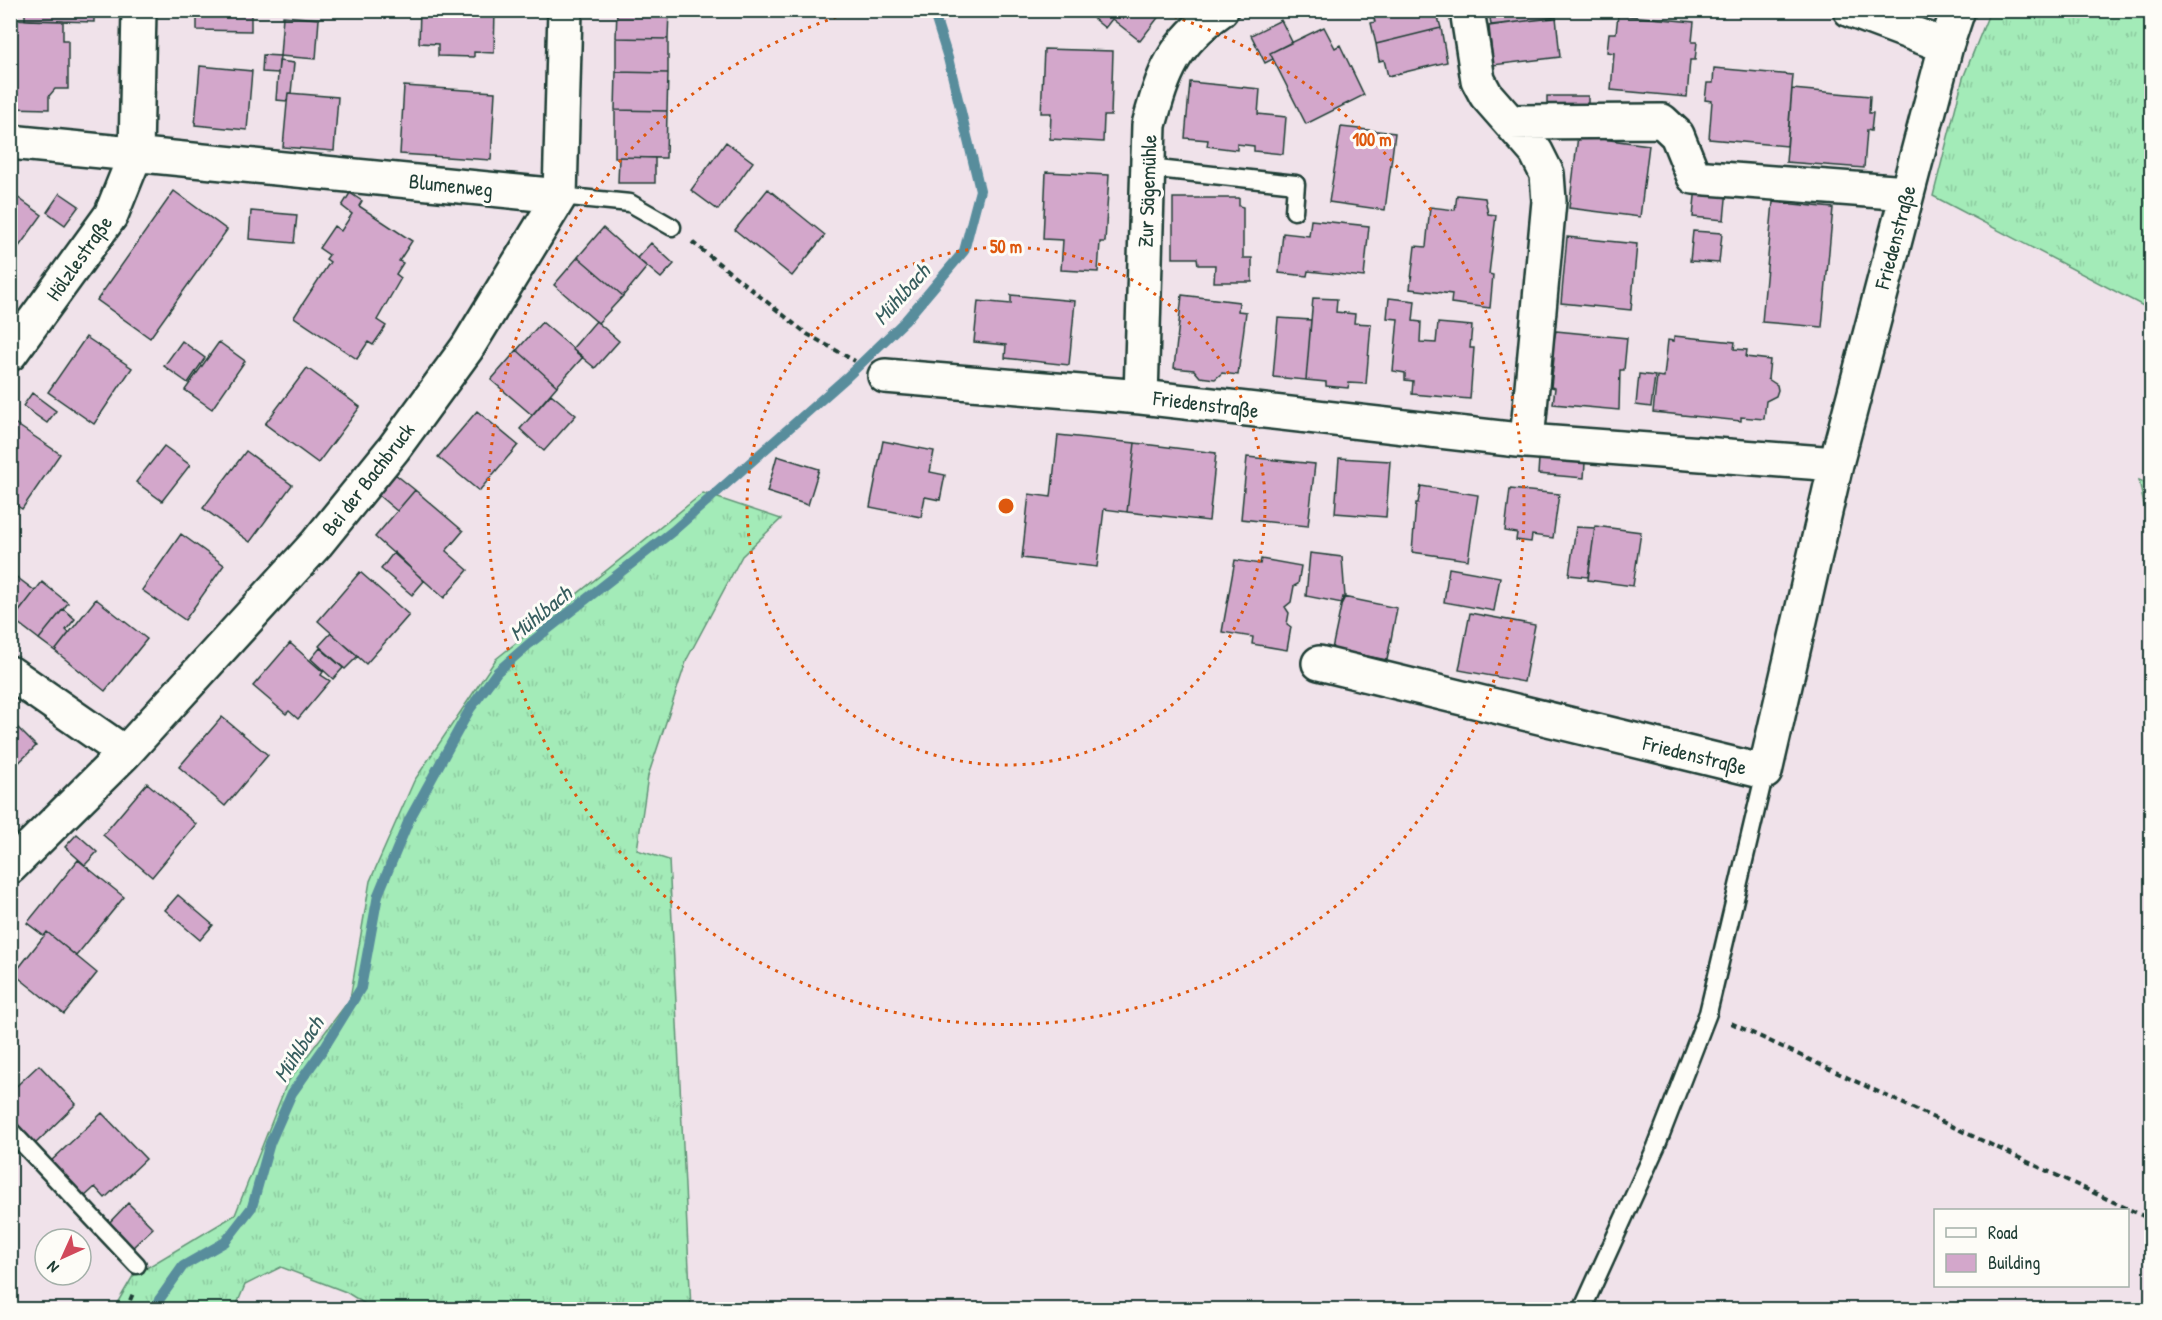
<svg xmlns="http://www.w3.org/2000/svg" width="2162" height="1320" viewBox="0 0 2162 1320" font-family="'Patrick Hand',sans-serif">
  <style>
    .grass { fill: url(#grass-tufts); stroke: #619476; stroke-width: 1.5 }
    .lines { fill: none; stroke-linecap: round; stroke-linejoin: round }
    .stream { stroke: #598d9c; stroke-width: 10 }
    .building { fill: #d3a7cb; stroke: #1f3d34; stroke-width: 1.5 }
    .lane-casing { stroke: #1f3d34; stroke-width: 21 }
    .street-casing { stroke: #1f3d34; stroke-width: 38 }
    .path { stroke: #1f3d34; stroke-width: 4; stroke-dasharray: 6 4.5; stroke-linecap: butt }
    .lane { stroke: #fdfcf7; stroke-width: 16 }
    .street { stroke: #fdfcf7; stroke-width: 33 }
    .ring { fill: none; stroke: #de580e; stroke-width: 3; stroke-dasharray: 3 6 }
    .labels { text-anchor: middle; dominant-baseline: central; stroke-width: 6; stroke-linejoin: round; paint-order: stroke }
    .street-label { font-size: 21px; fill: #1f3d34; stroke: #fdfcf7 }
    .water-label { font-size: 22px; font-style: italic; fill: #375e5f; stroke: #fdfcf7 }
    .centre { fill: #de580e; stroke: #fdfcf7; stroke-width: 3 }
    .ring-label { font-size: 18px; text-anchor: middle; font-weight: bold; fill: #de580e; stroke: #fdfcf7; stroke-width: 6; stroke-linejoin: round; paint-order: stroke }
  </style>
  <defs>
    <pattern id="grass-tufts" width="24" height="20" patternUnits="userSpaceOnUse" patternTransform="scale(1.5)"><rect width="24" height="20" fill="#a3ebb8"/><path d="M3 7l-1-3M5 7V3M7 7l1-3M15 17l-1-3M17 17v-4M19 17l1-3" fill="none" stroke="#8cca9f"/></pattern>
  </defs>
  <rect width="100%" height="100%" fill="#f0e2ea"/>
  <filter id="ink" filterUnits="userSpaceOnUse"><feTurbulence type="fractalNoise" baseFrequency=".0167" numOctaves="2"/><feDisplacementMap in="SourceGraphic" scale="12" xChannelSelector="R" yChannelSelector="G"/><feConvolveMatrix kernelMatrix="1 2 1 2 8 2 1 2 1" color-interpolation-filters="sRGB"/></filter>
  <g filter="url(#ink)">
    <!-- grass -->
    <path class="grass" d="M1990,11h161v299l-218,-114 30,-118z
      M2139,480l12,5v56z
      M703,493l78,26 -39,37 -55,103 -39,117 -11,74 32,10 22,449h-318l-27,-17 -65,-25 -36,18 -10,24 -122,1 20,-34 102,-61 52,-132 63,-84 20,-118 44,-100 82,-122z"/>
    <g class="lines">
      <!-- stream -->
      <path class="stream" d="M155,1310l4,-10 24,-34 42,-24 27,-35 18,-64 22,-50 32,-45 37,-60 17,-93 31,-75 61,-111 27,-37 32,-28 144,-113 174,-154 58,-56 59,-70 16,-61 -32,-132 -15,-48"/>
    </g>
    <!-- building -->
    <path class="building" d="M25,10h69v12l-69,-2z
      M197,10h54v21l-54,-1z
      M420,10h75l-1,43 -20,-1v5l-36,-1v-12l-19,-1z
      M617,10h52l-1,29 -52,-1z
      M1083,10h81l-24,31 -28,-22 -7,9z
      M1372,10h64l5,18 -65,16 -5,-21 4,-1z
      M1489,10h63l1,8 -62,7z
      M1618,15l76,7 -2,20h5l-2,18h-5l-3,37 -76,-7 3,-37 -7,-1 2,-19h7z
      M283,16l36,3 -3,40 -36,-3z
      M1556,17l4,40 -67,8 -4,-39z
      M10,19l53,2v19h5v49h-13l-6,7v13l-39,-1z
      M1281,20l11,22 -22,11 3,6 -8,4 -14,-28z
      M1324,27l11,21 5,-3 24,50 -58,29 -36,-71z
      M1441,28l6,34 -59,14 -4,-16 -5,1 -3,-17z
      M616,38l52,1v34l-52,-1z
      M1044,49l69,2 -2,65h-7l-1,26 -53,-3 1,-26h-10z
      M263,55l17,1 -2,17 -16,-1z
      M279,61l15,2 -3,30h-3l-1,8 -11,-1z
      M200,66l52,5 -5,59 -52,-5z
      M1714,68l79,7 -6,71 -78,-7 3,-38 -7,-1 2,-17h6z
      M616,72l52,1 -1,38 -52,-1z
      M1190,82l70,7 -2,25 28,3 -3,37 -29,-3v-5l-17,-2v6l-30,-4 1,-6 -23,-2z
      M404,86l91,6 -4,68 -91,-6z
      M1792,89l78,7 -1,17h4l-2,18 -4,-1 -3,38 -78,-6z
      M288,93l50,4 -4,54 -51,-4z
      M1547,96h41v17h-41z
      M615,110l52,1 -1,47 -51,-1z
      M1341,127l54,6 -10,77 -56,-8z
      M1578,136l71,9 -9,72 -71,-9z
      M726,142l27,20 -35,48 -27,-20z
      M619,157l36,1v25h-37z
      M1046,172l63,3 -4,67h-5l-2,30 -37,-2 2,-30 -20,-1z
      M1696,186l31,3 -3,31 -31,-3z
      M768,189l57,46 -33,41 -57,-46z
      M174,191l53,39 -77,108 -53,-38z
      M10,192l32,23 -32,44z
      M60,193l19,13 -14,19 -18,-13z
      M350,193l12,8 -3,5 53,35 -13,20 4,2 -7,11 5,4 -24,42 9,6 -13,19 -5,-3 -11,17 -63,-42 36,-55 -4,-3 3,-4 -10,-7 15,-22 7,5 11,-17 -10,-8z
      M1457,195l28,3 3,16 8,1 -7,59 4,1 -3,33 -39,-5 1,-9 -42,-5 5,-43 11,1 4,-40 25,3z
      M1173,198h66v8l4,1v51h9v24h-38l1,-17h-17l-1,-7h-24z
      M1773,202l60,6 -11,119 -60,-5z
      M251,211l46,4 -3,28 -45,-4z
      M1311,220l58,6 -5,51 -56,-6 -1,5 -28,-3 4,-40 26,3z
      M603,228l44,39 -24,29 -45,-39z
      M1693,231l29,2 -3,30 -29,-2z
      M1567,237l70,7 -6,66 -70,-7z
      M651,243l23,21 -13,14 -24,-20z
      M578,257l45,39 -25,27 -44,-38z
      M1011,295l64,6 -6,64 -64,-7 1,-13 -32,-3 4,-41 33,3z
      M1182,295l57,7 -1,9 8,1 -8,63 -16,-2 -7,6 -15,-2 -6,-7 -20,-2z
      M1313,298l24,1 -1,13 19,2 -1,9 17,1 -5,60 -17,-1 -1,5 -22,-2v-4l-20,-2z
      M1389,298l26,3 -2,20 8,1 -1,20 16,1 2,-20 34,3 -2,22h4l-4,51 -58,-5 1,-13 -8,-1v-7l-12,-2 5,-52 -11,-1z
      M1278,318l33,2 -5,60 -33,-3z
      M596,321l23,20 -24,27 -23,-19z
      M542,322l41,35 -26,29 -40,-36z
      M1556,331l71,7 -3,32h-4l-1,40 -66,-6 2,-16 -4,-1 3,-29 -4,-1z
      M1674,336l61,6 -1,7 13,1 -1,7 24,3 -2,19 9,6 1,5 -2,6 -10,5 -2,18 -23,-2v4l-88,-9 4,-36 7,1 4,-37 6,1z
      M86,337l46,31 -38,56 -46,-32z
      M182,341l23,17 -17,25 -24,-17z
      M219,342l26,19 -33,48 -27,-19z
      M517,350l40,36 -25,29 -41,-35z
      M307,368l53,39 -42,56 -53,-39z
      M1639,374l16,2 -4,31 -15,-2z
      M32,393l24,18 -9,12 -24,-17z
      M551,394l25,21 -32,36 -24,-22z
      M477,411l41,34 -39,46 -41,-34z
      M10,420l50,34 -38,55 -12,-8z
      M1058,435l77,8 -8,69 -23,-3 -7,58 -75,-9 7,-64 22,3z
      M883,441l51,10 -4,21 15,3 -5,25 -15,-3 -4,20 -51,-10z
      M1135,443l81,10 -7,68 -82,-9z
      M164,446l26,19 -28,36 -26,-19z
      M246,451l46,34 -42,57 -47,-34z
      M777,456l42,13 -11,36 -41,-13z
      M1247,457l68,7 -7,62 -67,-7z
      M1339,458l51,3 -4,56 -51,-4z
      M1539,459l46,4 -1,15 -46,-4z
      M395,474l20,16 -18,21 -19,-16z
      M1421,486l57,9 -10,65 -56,-8 4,-49h2z
      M1510,489l49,5 -6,44 -21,-3 -1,7 -15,-2 1,-7 -12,-2z
      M415,490l48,41 -17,20 22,19 -24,28 -69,-61z
      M1595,526l46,6 -8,54 -45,-6z
      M1576,527l19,1 -7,49 -19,-2z
      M181,534l43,31 -39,55 -43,-30z
      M394,552l30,29 -12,14 -31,-26z
      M1310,553l32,4 3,40 -3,6 -36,-7z
      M1261,559l40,7 -3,18 -4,2 -3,16 -6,5 4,6 -2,11 4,3 -4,23 -35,-6 1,-7 -31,-5 13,-72 25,4z
      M1449,568l51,9 -6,34 -50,-9z
      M10,572l25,19 -20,26 -5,-4z
      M360,572l49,43 -43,49 -48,-43z
      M42,582l26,21 -29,36 -26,-20z
      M1343,597l54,11 -10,52 -55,-11z
      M96,599l51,40 -42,52 -50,-40z
      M63,609l12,10 -9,11 3,3 -14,18 -16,-12z
      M1470,613l65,12 -11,57 -65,-12z
      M331,633l27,23 -13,13 -26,-23z
      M290,643l33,29 -2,3 9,6 -32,38 -9,-8 -3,3 -33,-28z
      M320,648l23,20 -10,11 -22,-20z
      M222,717l46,38 -43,51 -46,-39z
      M10,720l26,26 -26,25z
      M147,783l49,41 -44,53 -49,-42z
      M77,834l20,18 -12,13 -20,-18z
      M78,860l46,37 -48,59 -29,-24 -3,4 -17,-13z
      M178,895l35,30 -13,15 -35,-30z
      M47,932l50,41 -33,41 -50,-40z
      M39,1065l37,39 -43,42 -23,-24v-30z
      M102,1113l44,46 -41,39 -10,-11 -11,10 -34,-35z
      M128,1203l25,25 -22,21 -24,-24z"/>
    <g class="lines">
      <defs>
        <path id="lane" d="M1148,168l148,16 -2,27
          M560,196l70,7 42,24
          M10,1130l127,135
          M1582,1310l74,-163 52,-134 57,-241"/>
        <path id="street" d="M1467,10l11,70 8,15 50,57 11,22 2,27 -22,240
          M1850,10l96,36
          M1510,122l152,-1 15,14 17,42 213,16
          M10,142l550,54
          M10,354l101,-139 25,-62 3,-143
          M885,376l256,21 386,44 309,23
          M1141,397l8,-272c15,-54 24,-81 72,-115
          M1319,663l446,109 71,-308 110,-418 12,-36
          M10,673l115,80
          M10,867l115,-114 192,-210 77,-95 73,-100 93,-152 5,-186"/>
      </defs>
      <!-- lane casing -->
      <use href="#lane" class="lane-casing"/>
      <!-- street casing -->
      <use href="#street" class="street-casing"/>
      <!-- path -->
      <path class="path" d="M692,242l115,92 48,27
        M1731,1023l421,197
        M126,1310l8,-19"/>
      <!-- lane -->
      <use href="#lane" class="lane"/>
      <!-- street -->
      <use href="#street" class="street"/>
    </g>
  </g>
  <!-- distance rings -->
  <g class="ring">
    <circle cx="1006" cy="506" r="259"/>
    <path d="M1157 11A518 518 0 1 1 855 11"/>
  </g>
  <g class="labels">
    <!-- street labels -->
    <g class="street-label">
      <text transform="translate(451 185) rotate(6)">Blumenweg</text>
      <text transform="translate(1147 191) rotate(-88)">Zur Sägemühle</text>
      <text transform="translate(1895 237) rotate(-75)">Friedenstraße</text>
      <text transform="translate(79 258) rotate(-55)">Hölzlestraße</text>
      <text transform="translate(1206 404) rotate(7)">Friedenstraße</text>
      <text transform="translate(368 479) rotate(-52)">Bei der Bachbruck</text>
      <text transform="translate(1695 755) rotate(14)">Friedenstraße</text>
    </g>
    <!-- water labels -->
    <g class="water-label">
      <text transform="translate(901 294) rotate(-48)">Mühlbach</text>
      <text transform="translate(540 613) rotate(-39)">Mühlbach</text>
      <text transform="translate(298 1049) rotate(-57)">Mühlbach</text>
    </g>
  </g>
  <circle cx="1006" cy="506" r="9" class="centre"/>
  <g class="ring-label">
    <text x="1372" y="146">100 m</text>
    <text x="1006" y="253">50 m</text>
  </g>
  <!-- margin -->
  <rect width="2162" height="1320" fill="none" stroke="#fdfcf7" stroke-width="36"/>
  <rect x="18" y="18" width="2126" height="1284" fill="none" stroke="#1f3d34" stroke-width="2" filter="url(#ink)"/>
  <!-- legend -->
  <rect x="1934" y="1209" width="195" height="78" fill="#fdfcf7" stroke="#a4b0a9" stroke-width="1.5"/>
  <rect x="1946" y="1228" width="30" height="9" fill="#fdfcf7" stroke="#a4b0a9" stroke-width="1.5"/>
  <text x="1988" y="1239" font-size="18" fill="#1f3d34">Road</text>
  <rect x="1946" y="1254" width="30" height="18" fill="#d3a7cb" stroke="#a4b0a9" stroke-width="1.5"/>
  <text x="1988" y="1269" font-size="18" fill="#1f3d34">Building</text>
  <!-- north arrow -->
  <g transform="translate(63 1257) rotate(225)"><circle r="28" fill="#fdfcf7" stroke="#a4b0a9" stroke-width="1.5"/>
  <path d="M0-4.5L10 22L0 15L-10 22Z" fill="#d1495b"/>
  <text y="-9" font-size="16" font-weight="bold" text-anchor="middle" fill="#1f3d34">N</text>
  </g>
</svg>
